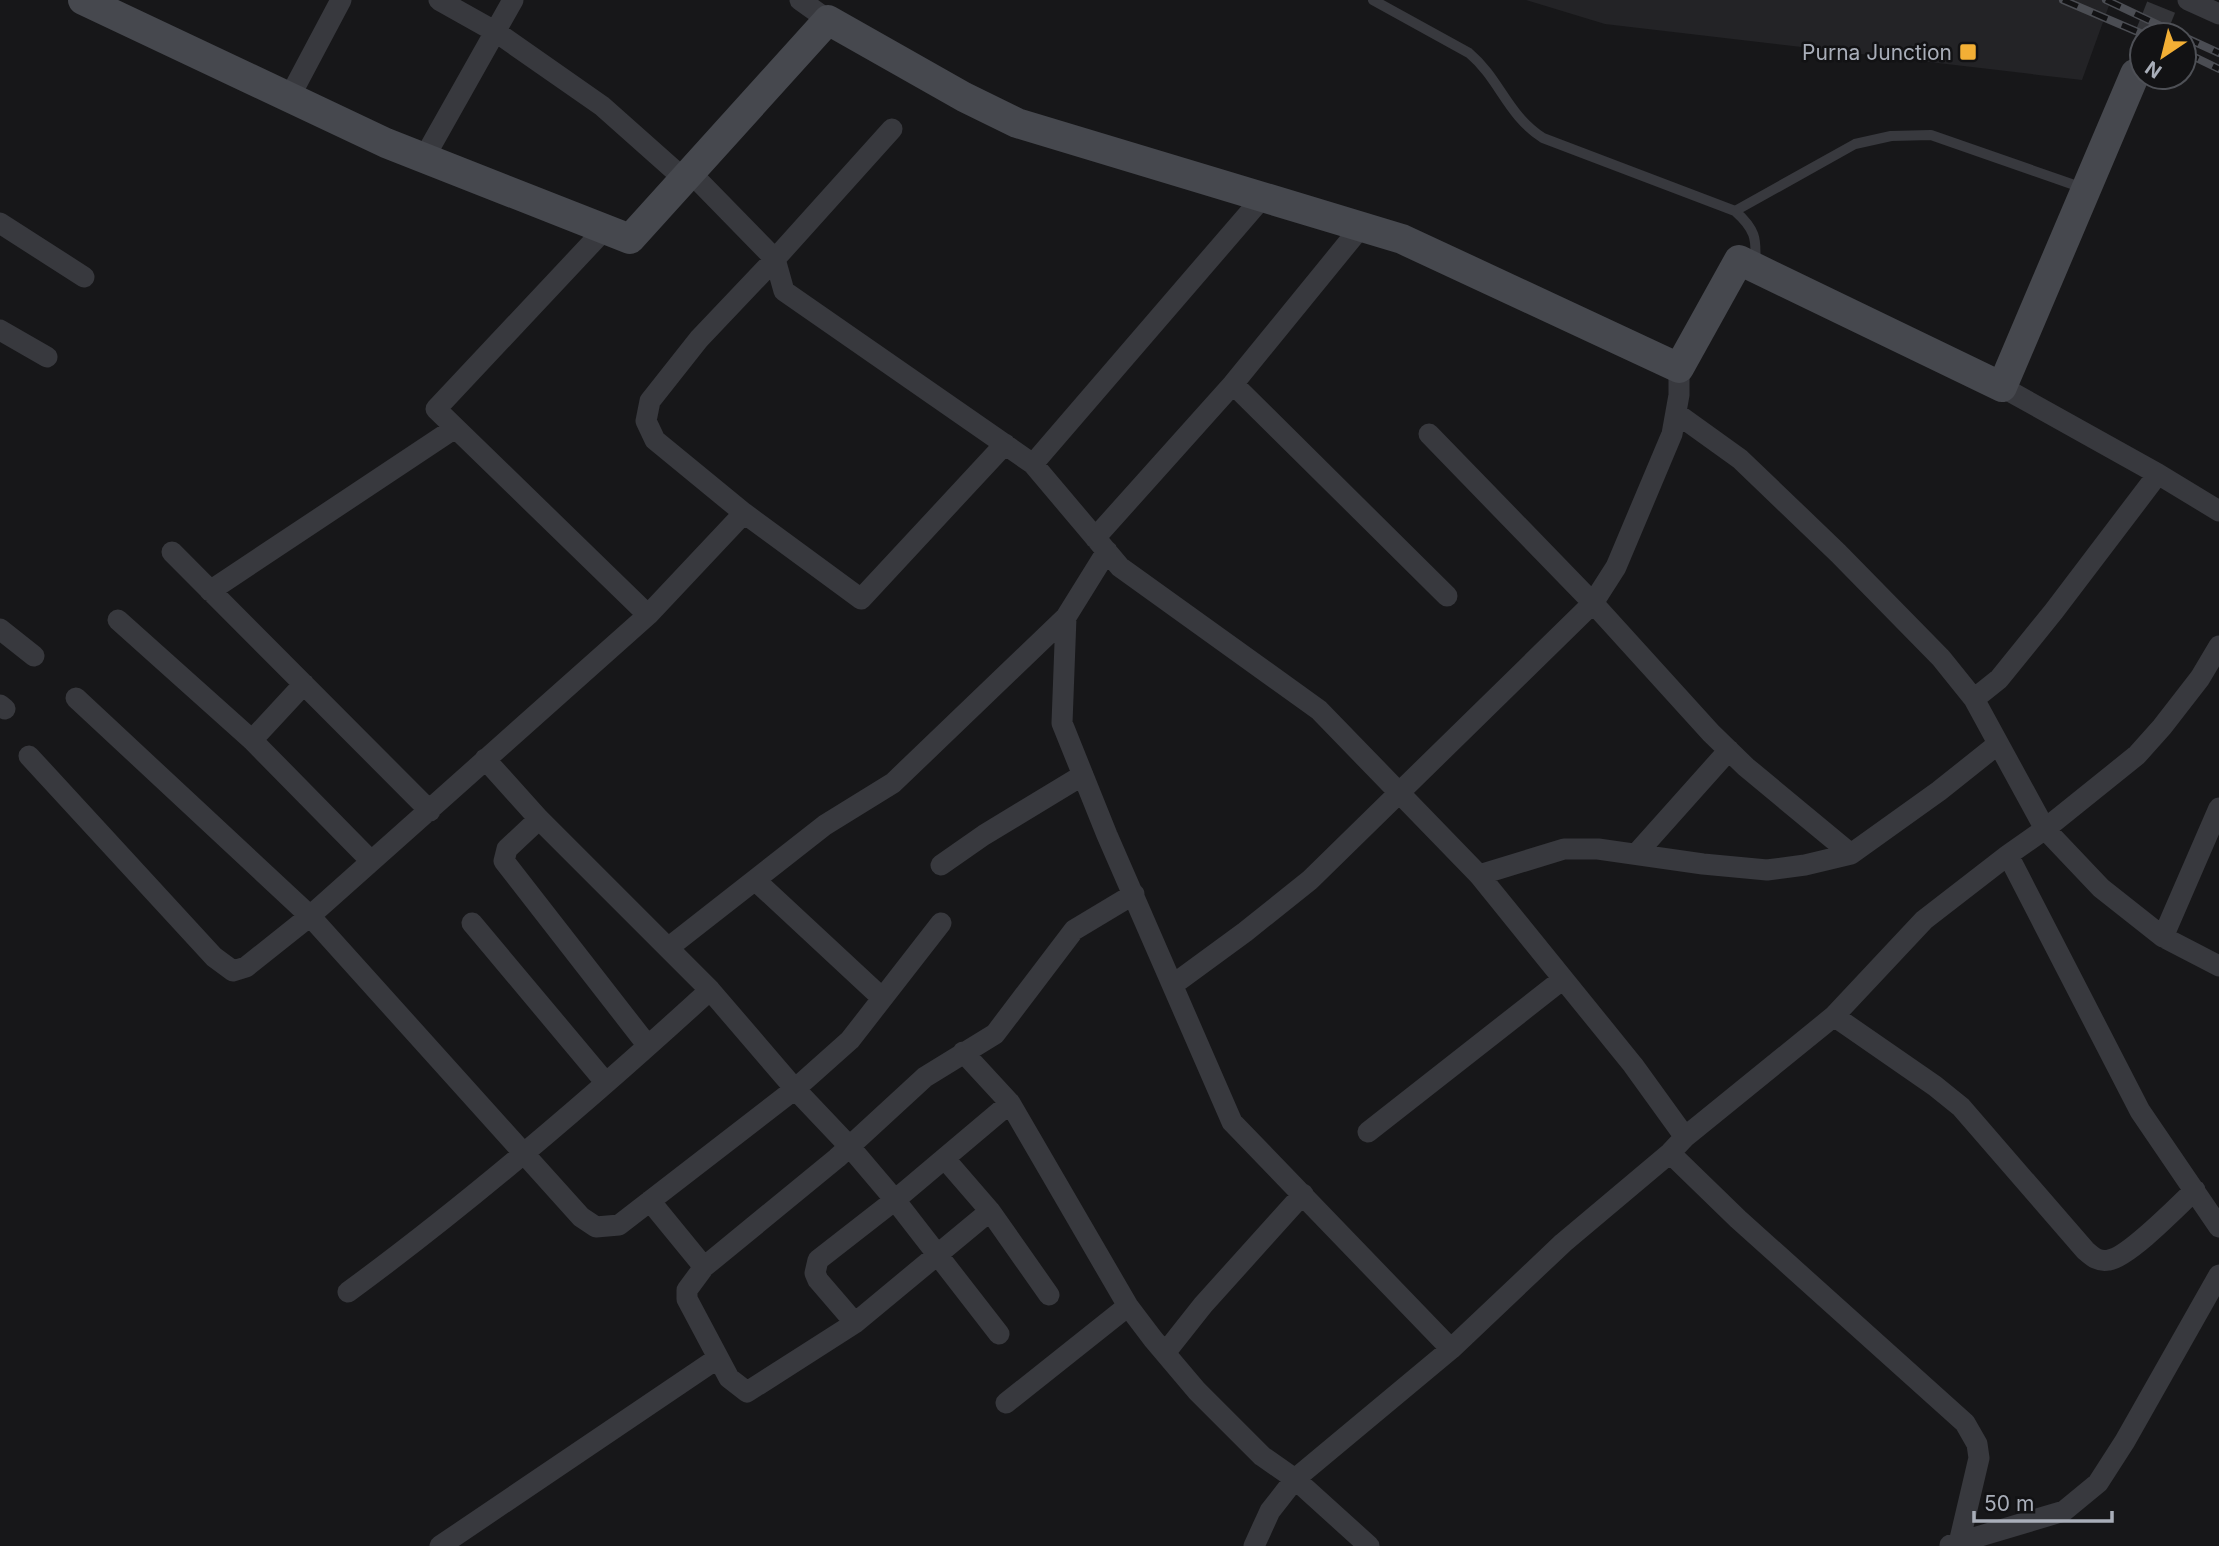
<svg xmlns="http://www.w3.org/2000/svg" width="2219" height="1546" viewBox="0 0 2219 1546" font-family="Inter,sans-serif">
  <style>
    .built { fill: #232326 }
    .lines { fill: none; stroke-linecap: round; stroke-linejoin: round }
    .secondary-tunnel { stroke: #343539; stroke-width: 30; stroke-dasharray: 30 15; stroke-linecap: butt }
    .lane { stroke: #38393e; stroke-width: 10 }
    .street { stroke: #38393e; stroke-width: 21 }
    .secondary { stroke: #46484e; stroke-width: 30 }
    .rail-casing { stroke: #4b4d53; stroke-width: 8 }
    .rail { stroke: #121214; stroke-width: 5; stroke-dasharray: 16; stroke-linecap: butt }
    .poi-dot { fill: #f3af35; stroke: #121214; stroke-width: 2.5 }
    .labels { text-anchor: middle; dominant-baseline: central; stroke-width: 5; stroke-linejoin: round; paint-order: stroke }
    .poi-label { font-size: 21px; fill: #a9aeb9; stroke: #121214; text-anchor: end }
  </style>
  <rect width="100%" height="100%" fill="#171719"/>
  <!-- built -->
  <path class="built" d="M1526,0h585l-29,80 -477,-56z"/>
  <g class="lines">
    <!-- secondary-tunnel -->
    <path class="secondary-tunnel" d="M2150,35l14,-35"/>
    <!-- lane -->
    <path class="lane" d="M1373,0l96,53c31,26 38,62 74,85l192,73c20,18 22,27 20,53
      M1735,211l120,-67 36,-8 40,-1 152,53"/>
    <!-- street -->
    <path class="street" d="M439,0l57,32 106,74 81,72
      M800,0l28,20
      M2188,0l31,14
      M289,98l52,-98
      M424,158l89,-158
      M690,172l85,87 9,32 249,173 230,-267
      M0,223l84,54
      M0,330l47,27
      M1233,384l214,212
      M2002,387l156,87 61,37
      M1676,413l64,46 98,94 103,105 33,41 71,130 56,59 62,49 56,-129
      M1429,434l164,169 118,130 35,34 105,87
      M1033,464l87,103 199,143 160,165 154,190 52,72
      M744,513l-89,-73 -9,-19 4,-20 49,-62 76,-80 117,-130
      M1095,538l138,-154 128,-157
      M1107,551l-41,66 -4,106 45,112 125,287 219,227
      M172,552l258,259
      M210,591l245,-163
      M648,615l96,-102 117,86 144,-155
      M118,620l134,120 119,121
      M0,629l34,27
      M76,698l234,218 271,301 15,10 23,-2 176,-136 55,-49 91,-117
      M1974,699l25,-20 55,-68 104,-137
      M0,705l5,4
      M252,740l52,-56
      M29,756l185,201 19,14 13,-4 64,-51 338,-301 -212,-206 169,-180
      M485,759l54,60 171,171 85,99 55,58 45,53 104,134
      M539,819l-32,30 -3,12 144,185
      M1637,853l92,-103
      M2008,855l132,256 79,116
      M941,865l43,-30 99,-60
      M1479,875l85,-26h34l105,15 64,6 38,-5 46,-11 88,-63 59,-47
      M755,880l127,118
      M472,923l134,160
      M2163,937l56,29
      M668,948l157,-123 68,-42 173,-166
      M1174,984l71,-52 65,-52 283,-277 23,-36 56,-133 7,-39v-27
      M1834,1016l101,70 26,21 124,143c8,7 13,12 24,10 20,-3 70,-55 86,-70
      M963,1052l47,51 118,203 25,33 44,52 65,65 33,23 74,67
      M1368,1132l195,-153
      M1670,1153l68,66 227,204 12,21 2,14 -20,85
      M945,1159l45,52 59,84
      M650,1201l54,66
      M990,1211l-135,112 -108,69 -18,-14 -42,-79v-9l17,-23 133,-109 88,-81 70,-43 79,-104 60,-36
      M348,1292c127,-93 246,-196 362,-302
      M855,1323l-37,-43 -3,-7 3,-13 77,-60 115,-97
      M1165,1353l38,-48 100,-111
      M1006,1403l122,-97
      M1950,1545l114,-34 34,-28 27,-42 94,-166
      M440,1546l278,-188
      M1254,1546l16,-35 25,-32 156,-130 112,-106 107,-90 15,-16 149,-121 90,-96 84,-65 37,-26 92,-74 25,-28 38,-49 19,-32"/>
    <!-- secondary -->
    <path class="secondary" d="M83,0l303,143 244,96 198,-219 136,77 53,26 385,116 277,129 60,-108 263,127 133,-313"/>
    <defs>
      <path id="rail" d="M2063,0l82,35
        M2106,0l74,35
        M2184,37l35,16
        M2184,52l35,17"/>
    </defs>
    <!-- rail casing -->
    <use href="#rail" class="rail-casing"/>
    <!-- rail -->
    <use href="#rail" class="rail"/>
  </g>
  <!-- markers -->
  <rect class="poi-dot" x="1959" y="43" width="18" height="18" rx="3.5"/>
  <g class="labels">
    <!-- poi labels -->
    <g class="poi-label">
      <text x="1952" y="52">Purna Junction</text>
    </g>
  </g>
  <!-- north arrow -->
  <g transform="translate(2163 56) rotate(215)"><circle r="33" fill="#121214" stroke="#4e5056" stroke-width="2"/>
  <path d="M0-5L12 26L0 18L-12 26Z" fill="#f3af35"/>
  <text y="-10" font-size="19" font-weight="bold" text-anchor="middle" fill="#a9aeb9">N</text>
  </g>
  <!-- scale -->
  <path d="M1974 1511v10h138v-10" fill="none" stroke="#a9aeb9" stroke-width="3.5"/>
  <text x="1984" y="1511" font-size="21" fill="#a9aeb9" stroke="#121214" stroke-width="5" paint-order="stroke">50 m</text>
</svg>
